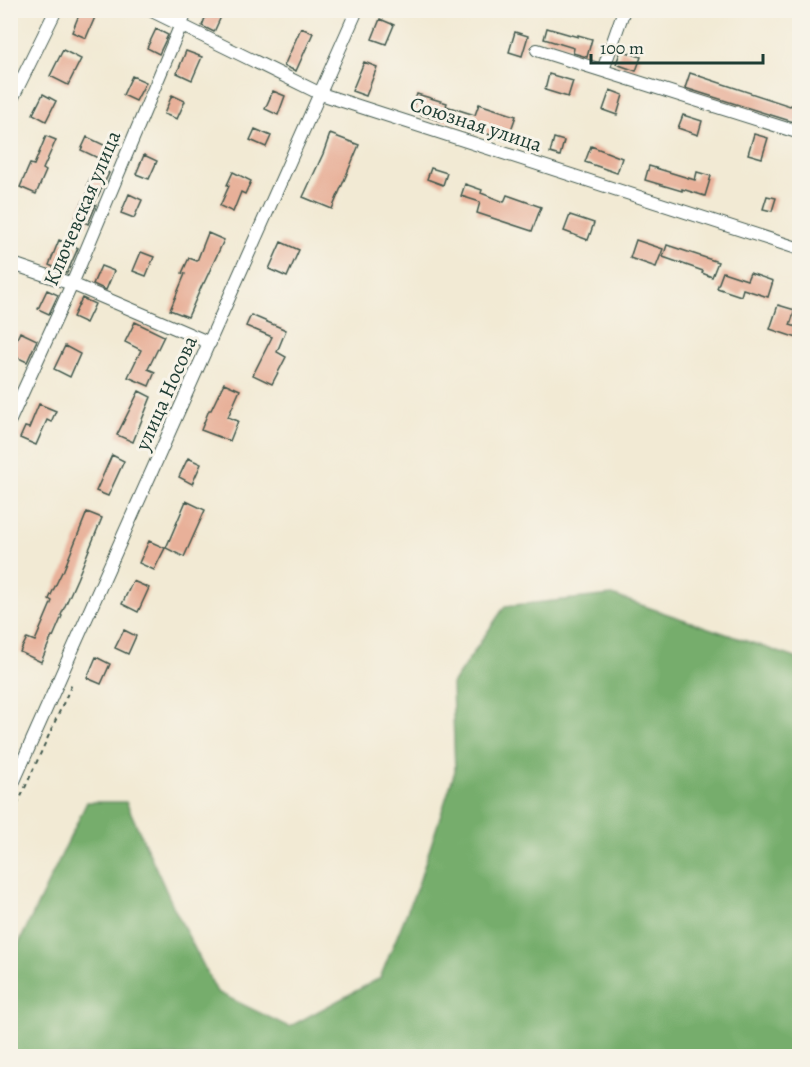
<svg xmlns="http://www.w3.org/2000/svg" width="810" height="1067" viewBox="0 0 810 1067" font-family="Alegreya,serif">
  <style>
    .forest { fill: #76ad6c; stroke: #4a7550; stroke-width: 1.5 }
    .building { fill: #e8b099 }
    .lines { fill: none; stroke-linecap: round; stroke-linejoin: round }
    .minor-casing { stroke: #3f574c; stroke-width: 14 }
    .path { stroke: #3f574c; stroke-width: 2; stroke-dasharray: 4.5 4.5; stroke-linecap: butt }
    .minor { stroke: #fff; stroke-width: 12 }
    .labels { text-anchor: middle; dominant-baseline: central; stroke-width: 6; stroke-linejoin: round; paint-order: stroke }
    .street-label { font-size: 21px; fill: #1f3d34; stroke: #f7f3e8 }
  </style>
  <rect width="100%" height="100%" fill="#f7f3e8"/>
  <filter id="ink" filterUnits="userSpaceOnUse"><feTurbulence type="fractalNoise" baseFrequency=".0167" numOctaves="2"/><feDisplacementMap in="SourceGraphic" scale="12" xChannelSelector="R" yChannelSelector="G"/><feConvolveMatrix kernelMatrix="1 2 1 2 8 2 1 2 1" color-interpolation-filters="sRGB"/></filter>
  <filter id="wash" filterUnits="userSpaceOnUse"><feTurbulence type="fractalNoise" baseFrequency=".008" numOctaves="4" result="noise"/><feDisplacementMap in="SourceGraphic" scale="24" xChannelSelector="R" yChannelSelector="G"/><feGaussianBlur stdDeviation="1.35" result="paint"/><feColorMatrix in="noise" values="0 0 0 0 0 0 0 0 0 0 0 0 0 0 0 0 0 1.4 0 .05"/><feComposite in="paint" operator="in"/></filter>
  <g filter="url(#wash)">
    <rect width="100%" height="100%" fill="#f2ead4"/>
    <!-- forest -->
    <path class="forest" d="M612,595l184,63 4,16 -1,382h-788v-96l76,-158h39l48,106 43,84 72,35 91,-49 38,-93 37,-114 -3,-87 53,-78z"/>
    <g id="blocks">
      <!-- building -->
      <path class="building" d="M81,10h17l-12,28 -14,-6z
        M208,10h16l-10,22 -12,-6z
        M380,19l14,6 -8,19 -14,-5z
        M301,28l12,5 -17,38 -12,-5z
        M547,28l31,9v-2l14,4 -5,18 -14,-4 1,-5 -30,-9z
        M156,29l12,6 -9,19 -12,-6z
        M515,32l13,4 -6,20 -13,-4z
        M63,50l18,9 -13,26 -18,-9z
        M621,50l20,7 -5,14 -20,-7z
        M186,51l16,6 -10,23 -15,-7z
        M364,62l13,5 -11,29 -14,-5z
        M690,73l100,33 1,-1 9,3v16l-115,-36z
        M549,74l24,7 -5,16 -23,-7z
        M132,76l14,6 -10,19 -13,-6z
        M610,90l13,5 -6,20 -14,-5z
        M273,91l12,5 -7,19 -13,-6z
        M43,94l13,7 -10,20 -13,-7z
        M417,94l30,9 -1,3 29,9 4,-11 37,12 -9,25 -36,-13 -29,-8 -1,1 -30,-9z
        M172,95l13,6 -8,18 -13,-5z
        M683,115l19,6 -4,14 -20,-7z
        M255,129l16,7 -5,11 -16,-7z
        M330,134l29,11 -27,64 -29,-12 20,-43z
        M754,134l14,4 -6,20 -14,-4z
        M46,136l10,4 -13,29 3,2 -10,23 -16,-7 10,-23 4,1z
        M87,137l19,9 -6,13 -19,-9z
        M554,138l10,3 -4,15 -10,-3z
        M591,146l31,12 -5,15 -32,-11z
        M144,155l13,6 -8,18 -13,-5z
        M96,166l13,7 -15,31 2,1 -8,19 -13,-6 15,-31 -3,-2z
        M649,166l46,14 2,-8 14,4 -6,20 -23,-7v2l-37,-11z
        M431,168l16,5 -4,12 -16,-6z
        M233,172l18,9 -6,13 -4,-2 -8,20 -13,-6 9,-20 -2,-1z
        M465,184l17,6 -1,3 23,9 3,-7 34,12 -9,24 -55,-18 3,-11 -19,-6z
        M129,194l13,6 -8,18 -13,-5z
        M767,196l9,2 -4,13 -9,-2z
        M570,215l24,8 -6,17 -24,-9z
        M208,233l16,7 -20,43h-1l-15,34 -18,-7 15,-36 -3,-1 7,-15 8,3z
        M59,240l19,8 -11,25 -18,-8z
        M636,240l27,9 -7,18 -26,-9z
        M281,242l18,8 -12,27 -18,-8z
        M667,245l51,17 -6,15 -10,-4 1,-2 -40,-14z
        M141,252l13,5 -8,19 -13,-5z
        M101,266l13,5 -8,19 -13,-6z
        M723,272l24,8 3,-7 23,8 -5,16 -25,-8 -2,7 -24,-8z
        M47,290l11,5 -9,19 -11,-5z
        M82,298l13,6 -9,19 -13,-6z
        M778,305l17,5 -5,15 10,3v11l-30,-10z
        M251,315l35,15 -9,22 9,5 -14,27 -19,-9 19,-38 -26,-11z
        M135,322l29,14 -16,33 7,3 -6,14 -21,-9 13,-27 -16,-8z
        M20,332l17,8 -10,22 -17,-8z
        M65,346l15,8 -10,23 -16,-8z
        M224,383l16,7 -12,27 10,4 -8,20 -29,-11 8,-20h2z
        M139,391l12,6 -18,45 -16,-7z
        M39,404l17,7 -5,11 -4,-2 -11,25 -16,-7 5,-11 4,1z
        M112,455l12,6 -16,35 -12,-5z
        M188,458l13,6 -9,20 -13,-7z
        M186,501l19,9 -21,47 -18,-9z
        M87,512l15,6 -25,61 -16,36 1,1 -9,21 -1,-1 -11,26 -21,-10 7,-14 8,3 17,-40 -3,-2 13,-27h1z
        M149,541l16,7 -11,22 -15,-7z
        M133,581l16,7 -11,24 -16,-8z
        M124,630l12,6 -8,18 -13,-6z
        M96,657l14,7 -9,20 -14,-6z"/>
    </g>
  </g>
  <g filter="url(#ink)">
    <use href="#blocks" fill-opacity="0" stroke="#3f574c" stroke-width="1.5"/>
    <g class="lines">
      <defs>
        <path id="minor" d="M150,10l171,84 479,155
          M537,50l263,83
          M603,70l21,-60
          M10,103l46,-93
          M10,263l62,21 138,59
          M10,420l62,-136 115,-274
          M10,790l347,-780"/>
      </defs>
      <!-- minor casing -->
      <use href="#minor" class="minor-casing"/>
      <!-- path -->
      <path class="path" d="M10,821l62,-137"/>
      <!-- minor -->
      <use href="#minor" class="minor"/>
    </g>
  </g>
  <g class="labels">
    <!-- street labels -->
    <g class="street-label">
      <text transform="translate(476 124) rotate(18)">Союзная улица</text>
      <text transform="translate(82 208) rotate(-67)">Ключевская улица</text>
      <text transform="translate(166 393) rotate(-66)">улица Носова</text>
    </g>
  </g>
  <!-- margin -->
  <rect width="810" height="1067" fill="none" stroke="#f7f3e8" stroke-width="36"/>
  <!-- scale -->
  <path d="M591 54v9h172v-9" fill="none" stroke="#1f3d34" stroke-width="3"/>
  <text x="600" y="54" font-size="18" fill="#1f3d34" stroke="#f7f3e8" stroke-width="4.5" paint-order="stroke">100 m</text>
</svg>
